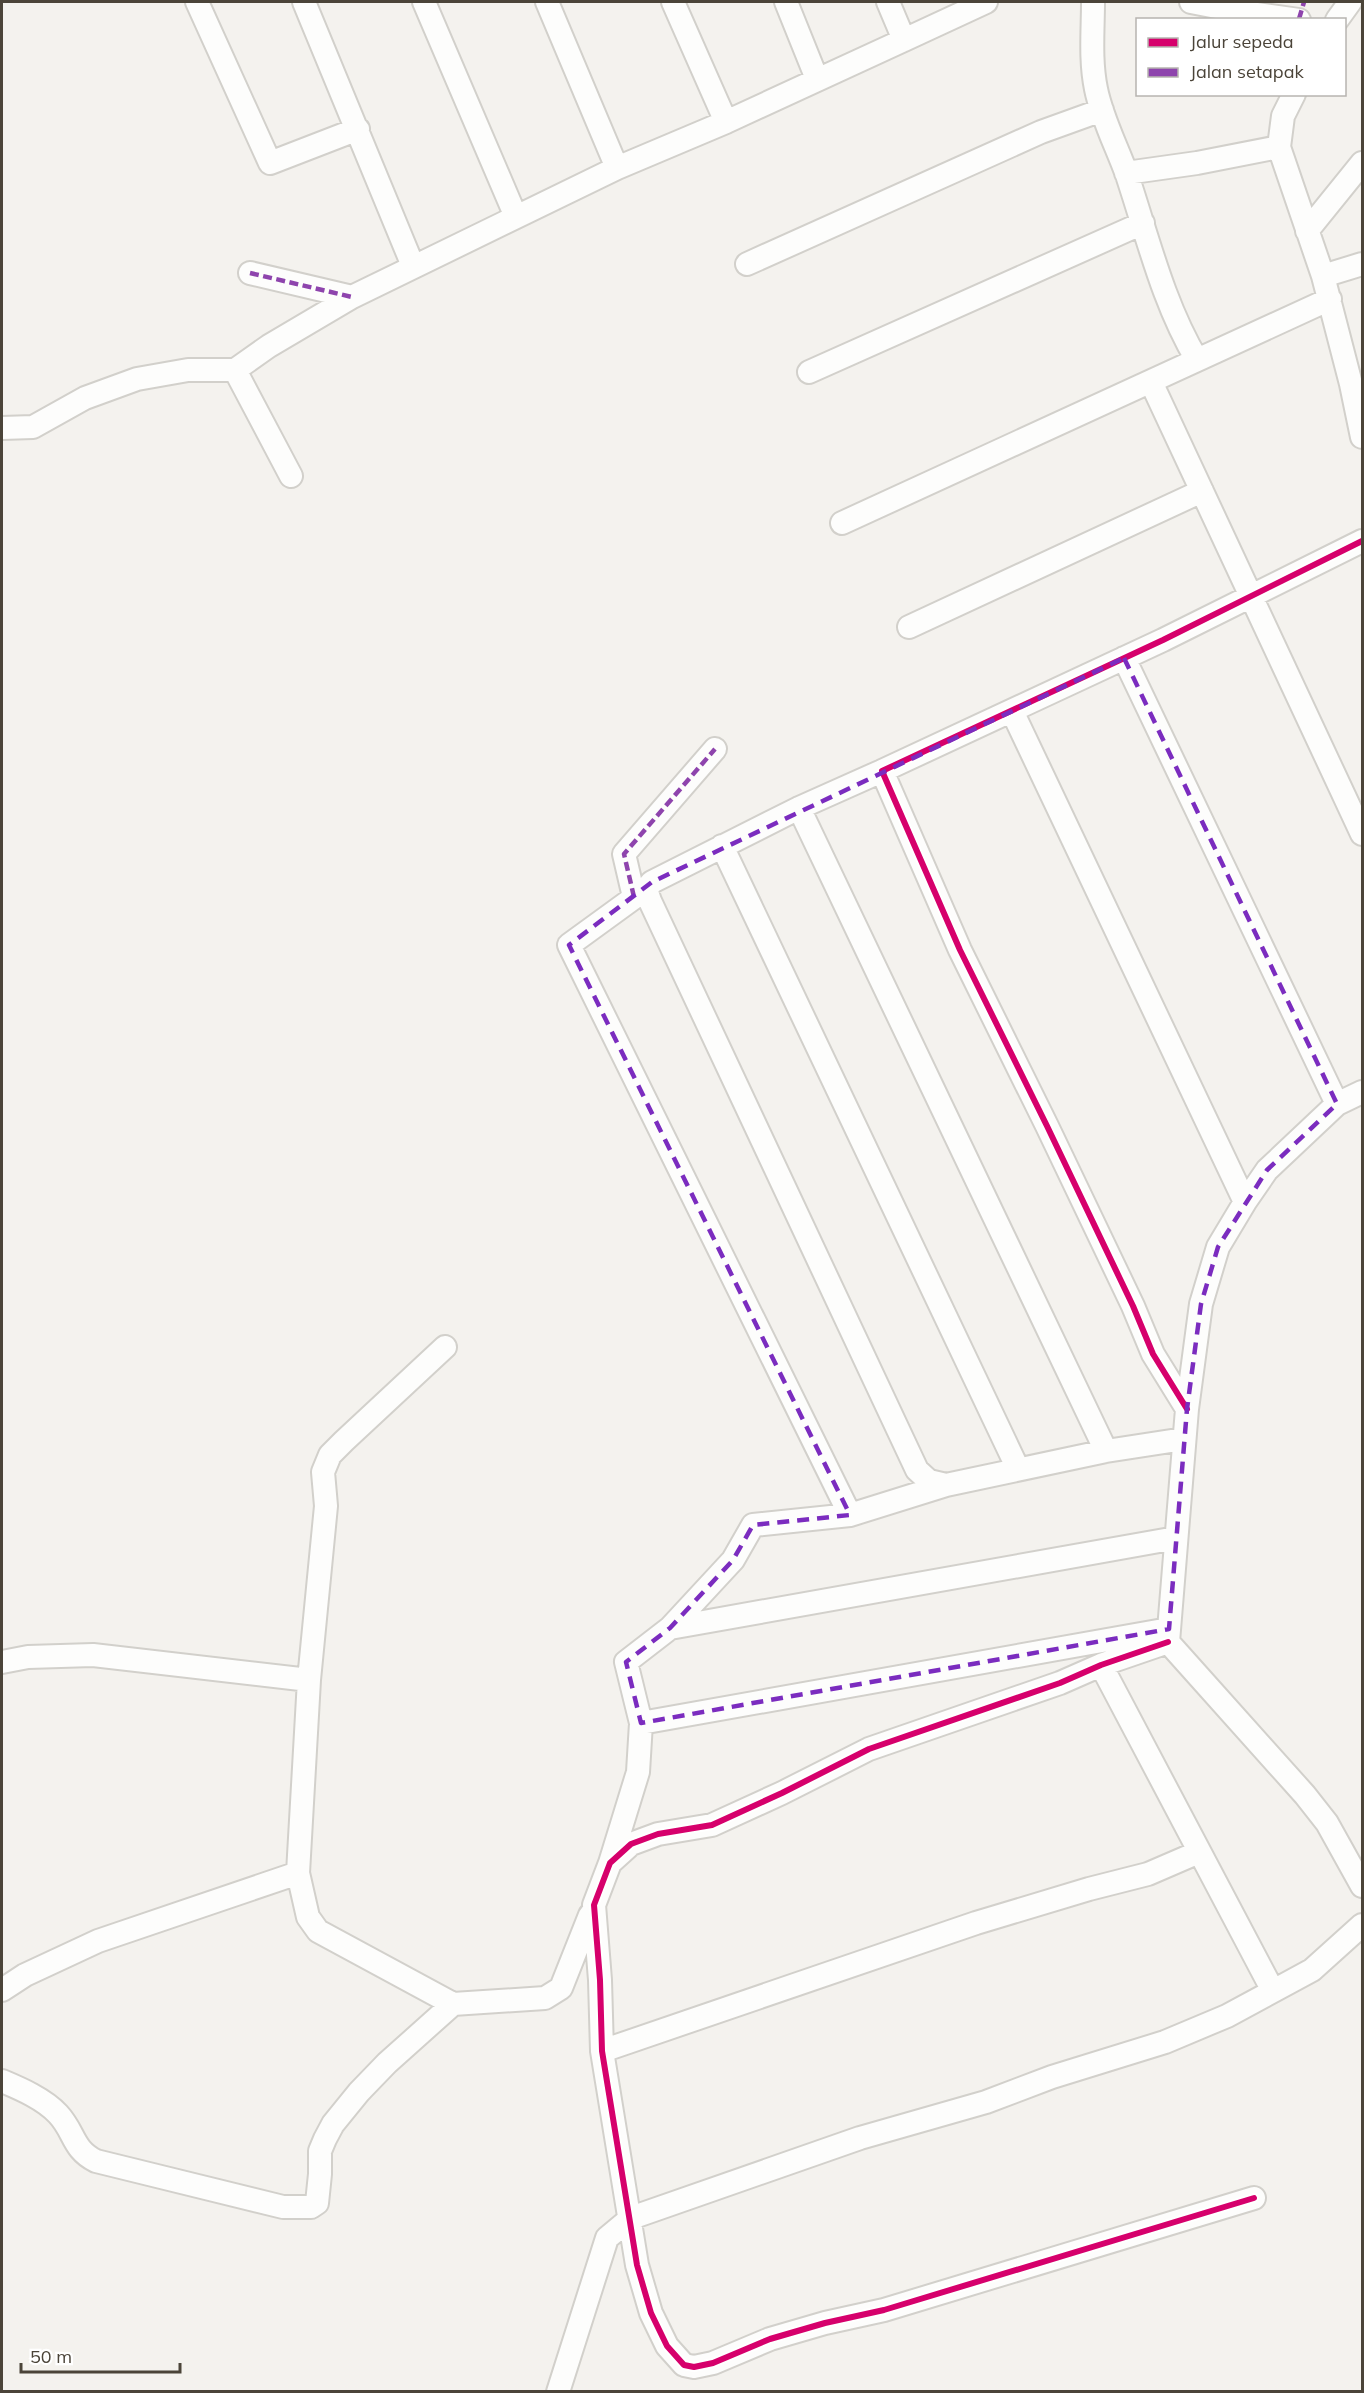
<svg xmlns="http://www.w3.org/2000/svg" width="1364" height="2393" viewBox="0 0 1364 2393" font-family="Mulish,sans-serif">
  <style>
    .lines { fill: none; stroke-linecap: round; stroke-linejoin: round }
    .minor-casing { stroke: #d2d0cb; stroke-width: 26 }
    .minor { stroke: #fdfdfc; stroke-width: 22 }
    .quiet { stroke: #8e44ad; stroke-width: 4.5; stroke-dasharray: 9 4.5; stroke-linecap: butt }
    .cycleway-casing { stroke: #fff; stroke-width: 10 }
    .cycleway { stroke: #d6006c; stroke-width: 6 }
    .marked { fill: none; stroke: #7b2cbf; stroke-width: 4.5; stroke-dasharray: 12 8; stroke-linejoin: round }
  </style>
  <rect width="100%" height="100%" fill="#f4f2ee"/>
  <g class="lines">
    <defs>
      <path id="minor" d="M197,2l73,161 88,-34
        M304,2l109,264
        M424,2l92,215
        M547,2l70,166
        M673,2l53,120
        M786,2l31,77
        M888,2l16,38 82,-38
        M1093,2c0,28 -3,58 3,87 6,30 21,58 31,86 21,63 36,128 70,185
        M1191,2l51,10 57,8
        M1337,20l13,-18
        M1294,94l-11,22 -4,31 44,129
        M1126,173l71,-10 82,-16
        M1307,231l55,-68
        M747,264l294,-132 61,-22
        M1362,264l-39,12 28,108 11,53
        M250,273l102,24
        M809,372l334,-149
        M1151,382l211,452
        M2,428l31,-1 52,-29 52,-19 51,-9h47
        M291,476l-56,-106 34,-24 83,-49 265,-129 109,-46 178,-82
        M842,523l488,-224
        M909,627l293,-136
        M1124,658l213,446
        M1012,711l233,491
        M882,771l-83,37 -147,74 -6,7 4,12 267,569 12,11 17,4 160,-34 78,-12
        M799,808l307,643
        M722,846l296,623
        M646,889l-77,56 281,570 96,-30
        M634,897l-10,-43 91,-105
        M1362,1092l-25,12 -70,66 -22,32 -27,45 -17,57 -14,105 -19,233 137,153 22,28 35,63
        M1187,1409l-34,-55 -20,-48 -86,-180 -87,-176 -78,-179 281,-131 199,-99
        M670,1628l506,-90
        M1168,1642l-67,23 -41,18 -191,66 -87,44 -70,32 -54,9 -27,10 -21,19 -16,42 6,75 2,71 35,214 14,48 16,33 17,19 10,2 19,-4 57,-24 55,-16 59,-13 370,-112
        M2,1662l26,-5 65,-2 216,25
        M1101,1665l172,326
        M641,1723l528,-94
        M610,1863l28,-91 3,-49 -15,-61 44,-34 63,-68 20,-35 97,-10
        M298,1873l10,44 10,14 135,73
        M2,1990l23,-15 73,-34 200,-68 11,-193 17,-174 -3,-34 7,-17 14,-14 101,-94
        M602,2051l374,-128 113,-34 59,-15 51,-22
        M2,2081c19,8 42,18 56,33 17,18 14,35 38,47l187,46h28l6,-4 3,-29v-23l5,-12 8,-15 26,-32 28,-29 66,-59 92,-6 16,-10 29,-73
        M558,2392l49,-154 24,-20 229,-80 126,-36 66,-25 113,-35 62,-26 85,-46 50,-45"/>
    </defs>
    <!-- minor casing -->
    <use href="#minor" class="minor-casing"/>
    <!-- minor -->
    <use href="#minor" class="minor"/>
    <!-- quiet -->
    <path class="quiet" d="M1299,19l5,-17
      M250,273l102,24
      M634,897l-10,-43 91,-105"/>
    <defs>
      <path id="cycleway" d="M1187,1409l-34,-55 -20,-48 -86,-180 -87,-176 -78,-179 281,-131 199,-99
        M1168,1642l-67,23 -41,18 -191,66 -87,44 -70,32 -54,9 -27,10 -21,19 -16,42 6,75 2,71 35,214 14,48 16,33 17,19 10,2 19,-4 57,-24 55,-16 59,-13 370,-112"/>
    </defs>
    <!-- cycleway casing -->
    <use href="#cycleway" class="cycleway-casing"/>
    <!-- cycleway -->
    <use href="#cycleway" class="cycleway"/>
  </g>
  <!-- marked area -->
  <path class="marked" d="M1124,658l213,446 -70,66 -49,77 -17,57 -14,105 -18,220 -528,94 -15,-61 44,-34 63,-68 20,-35 97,-10 -281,-570 83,-63z"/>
  <!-- border -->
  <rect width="1364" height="2393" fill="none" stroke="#4b4439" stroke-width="6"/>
  <!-- legend -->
  <rect x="1136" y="18" width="210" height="78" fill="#ffffff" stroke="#b7b4b0" stroke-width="1.5"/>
  <rect x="1148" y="38" width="30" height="9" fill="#d6006c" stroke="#b7b4b0" stroke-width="1.5"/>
  <text x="1190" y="48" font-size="18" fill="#4b4439">Jalur sepeda</text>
  <rect x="1148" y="68" width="30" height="9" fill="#8e44ad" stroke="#b7b4b0" stroke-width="1.5"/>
  <text x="1190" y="78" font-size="18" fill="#4b4439">Jalan setapak</text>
  <!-- scale -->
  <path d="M21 2363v9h159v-9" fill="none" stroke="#4b4439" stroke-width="3"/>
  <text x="30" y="2363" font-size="18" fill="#4b4439" stroke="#ffffff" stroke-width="4.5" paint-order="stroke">50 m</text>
</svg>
